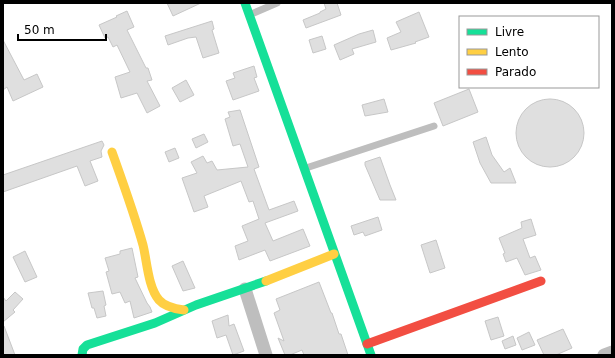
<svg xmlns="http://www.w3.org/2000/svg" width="615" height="358" viewBox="0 0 615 358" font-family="'DejaVu Sans',sans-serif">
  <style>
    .building { fill: #dfdfdf; stroke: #c7c7c7 }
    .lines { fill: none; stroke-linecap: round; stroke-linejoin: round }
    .lane { stroke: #bebebe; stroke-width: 7 }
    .street { stroke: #bebebe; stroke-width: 13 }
    .fast { stroke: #16e098; stroke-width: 9 }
    .slow { stroke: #ffcf43; stroke-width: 9 }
    .jam { stroke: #f24e42; stroke-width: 9 }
  </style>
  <rect width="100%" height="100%" fill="#fff"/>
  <!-- building -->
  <path class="building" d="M167,3h34l-28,13z
    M324,3h13l4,12 -35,13 -3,-8 17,-7v-1l6,-3z
    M127,11l7,16 -7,3 19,38h2l4,12 -5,1 13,25 -13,7 -10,-20 -16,5 -6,-21 15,-5 -13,-27 -4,2 -5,-10 -3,1 -6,-13 18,-8 -1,-1z
    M419,12l10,25 -14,5 1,1 -25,7 -4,-12 14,-6 -5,-10z
    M212,21l2,8 -2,1 7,23 -16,5 -7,-21 -8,1 -20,7 -3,-9z
    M373,30l3,12 -24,7 2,5 -14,6 -6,-15 25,-11z
    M322,36l4,13 -13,4 -4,-13z
    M3,40l21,40 13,-6 6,13 -30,14 -6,-14 -4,3z
    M254,66l3,11 -3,1 5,13 -26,9 -7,-19 9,-3 -2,-5z
    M186,80l8,15 -14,7 -8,-14z
    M469,89l9,23 -35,14 -9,-23z
    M384,99l4,13 -23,4 -3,-11z
    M516 133a34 34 0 1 1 68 0a34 34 0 1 1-68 0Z
    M240,110l19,57 -5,2 15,41 25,-9 4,10 -33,12 8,18 30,-12 7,17 -40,15 -5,-11 -26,10 -4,-14 13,-5 -6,-15 17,-7 -6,-18 -4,1 -8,-21 -37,15 4,11 -14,5 -12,-34 15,-5 -6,-11 12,-6 4,7 5,-2 5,9 31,-3 -8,-23 -7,2 -8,-27 5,-2 -2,-5z
    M204,134l4,8 -12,6 -4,-9z
    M486,137l6,18 12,17 6,-4 6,15h-25l-11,-20 -7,-21z
    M102,141l2,4 -3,6 1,6 -12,4 8,20 -13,5 -8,-20 -74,26v-17z
    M175,148l4,10 -10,4 -4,-10z
    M380,157l10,28 6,15h-16l-15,-35v-3z
    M378,217l4,13 -17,6 -2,-4 -9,3 -3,-9z
    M531,219l5,16 -13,4 7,19 5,-2 6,14 -16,5 -8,-17 -11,4 -3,-8 2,-1 -6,-15 23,-10 -1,-6z
    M436,240l9,28 -15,5 -9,-28z
    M132,248l6,29 -3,1 12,25 3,4 2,5 -18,6 -4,-17 -5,2 -5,-11 -8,2 -6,-22 3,-1 -4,-13 15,-4v-3z
    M25,251l12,26 -12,5 -12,-25z
    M183,261l12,27 -12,3 -11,-25z
    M319,282l12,31h1l7,21h2l7,21h-44l-2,-5 -12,5h-5l-7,-17 6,3 -10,-28 6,-3 -4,-11z
    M103,291l3,14 -2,1 2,10 -9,2 -3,-10h-2l-4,-15z
    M15,292l8,7 -10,11 2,2 -12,10v-25l3,4z
    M228,315l1,11 5,-2 10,27 -11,4 -7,-20 -9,3 -5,-17z
    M498,317l6,19 -13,4 -6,-19z
    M3,326h1l11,29h-12z
    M563,329l9,19 -16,7h-12l-7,-15z
    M529,332l6,13 -13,5 -5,-12z
    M513,336l3,9 -11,4 -3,-8z"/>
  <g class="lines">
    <!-- lane -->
    <path class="lane" d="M249,15l28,-12
      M306,168l128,-42"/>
    <!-- street -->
    <path class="street" d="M245,289l21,66
      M604,355l8,-3"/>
    <!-- fast -->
    <path class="fast" d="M245,3l126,352
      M82,355l1,-6 4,-4 68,-22 41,-18 70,-24"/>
    <!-- slow -->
    <path class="slow" d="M112,152c11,31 22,61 31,93 4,16 5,42 16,55 6,7 17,9 25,10
      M266,281l68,-27"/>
    <!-- jam -->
    <path class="jam" d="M367,344l174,-63"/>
  </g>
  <!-- border -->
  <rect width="615" height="358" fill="none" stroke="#000000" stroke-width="8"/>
  <!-- legend -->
  <rect x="459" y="16" width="140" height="72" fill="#ffffff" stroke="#999999"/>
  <rect x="467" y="29" width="20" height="6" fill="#16e098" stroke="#999999"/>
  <text x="495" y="36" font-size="12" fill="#000000">Livre</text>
  <rect x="467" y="49" width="20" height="6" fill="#ffcf43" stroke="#999999"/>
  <text x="495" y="56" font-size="12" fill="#000000">Lento</text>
  <rect x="467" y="69" width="20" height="6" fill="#f24e42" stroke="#999999"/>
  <text x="495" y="76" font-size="12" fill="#000000">Parado</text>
  <!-- scale -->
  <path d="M18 34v6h88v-6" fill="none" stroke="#000000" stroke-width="2"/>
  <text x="24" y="34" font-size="12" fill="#000000" stroke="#ffffff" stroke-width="3" paint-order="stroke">50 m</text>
</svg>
